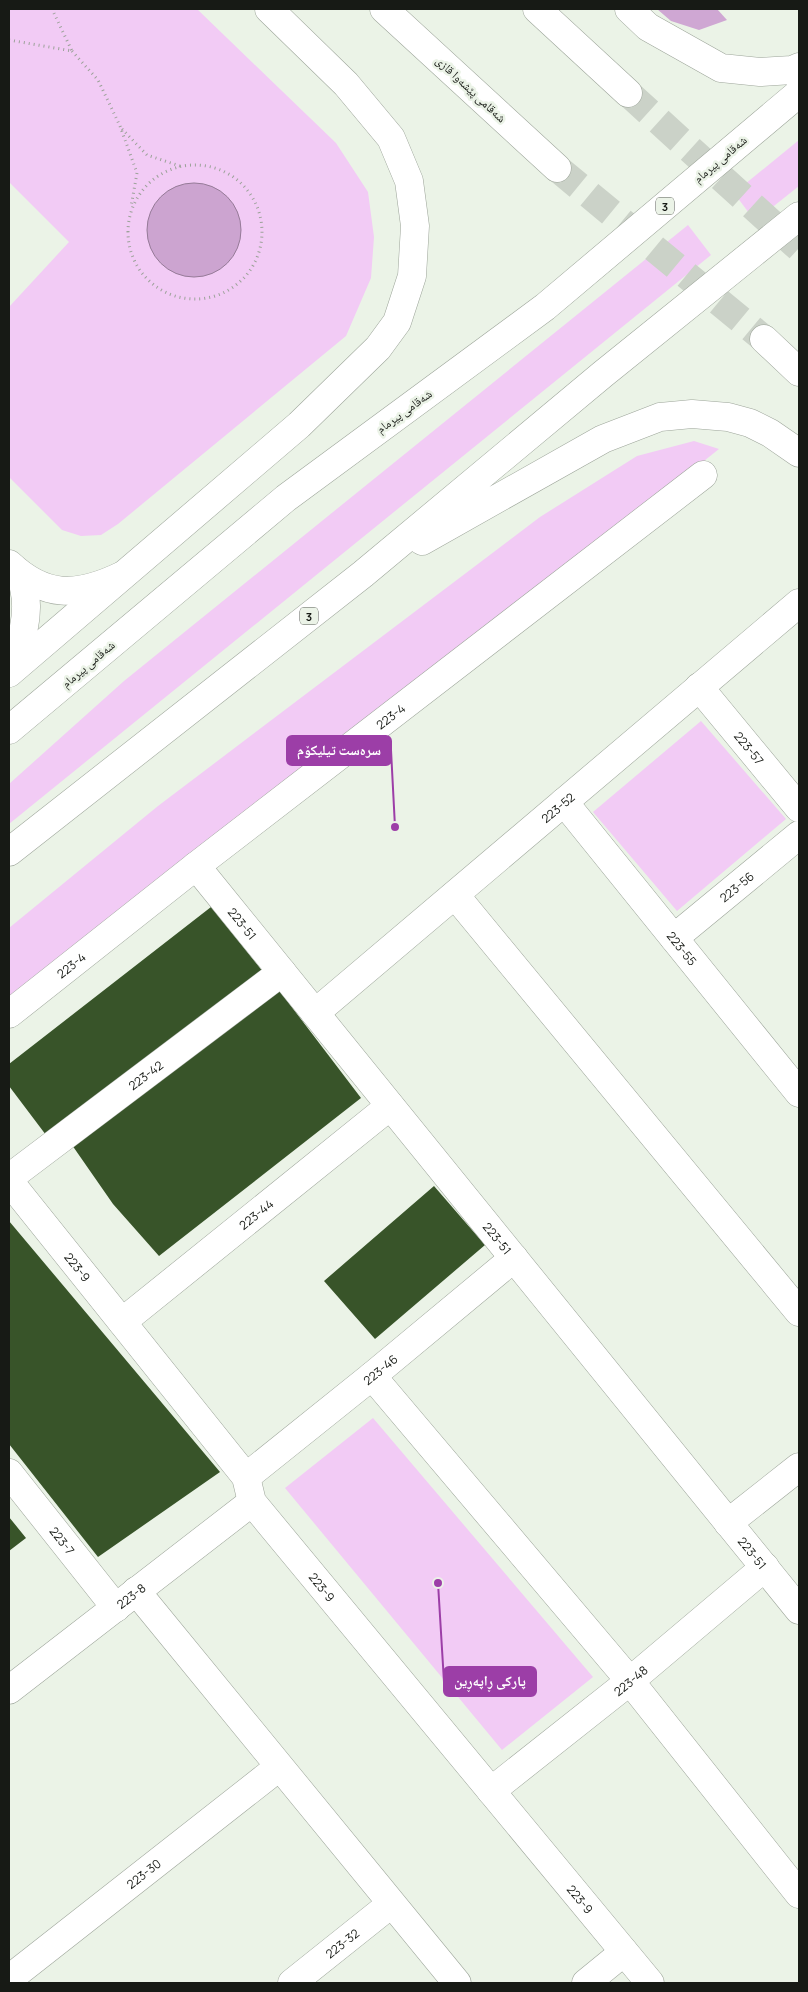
<svg xmlns="http://www.w3.org/2000/svg" width="808" height="1992" viewBox="0 0 808 1992" font-family="Manrope,'Noto Naskh Arabic',sans-serif">
  <style>
    .green { fill: #f2cbf5 }
    .forest { fill: #cfa7d3 }
    .water { fill: #cca4d0; stroke: #967b98 }
    .building { fill: #385429 }
    .lines { fill: none; stroke-linecap: round; stroke-linejoin: round }
    .highway-tunnel { stroke: #cbd2c8; stroke-width: 28; stroke-dasharray: 28 14; stroke-linecap: butt }
    .street-casing { stroke: #9da59a; stroke-width: 29 }
    .highway-casing { stroke: #9da59a; stroke-width: 29 }
    .path { stroke: #9ca299; stroke-width: 3; stroke-dasharray: 1 4; stroke-linecap: butt }
    .street { stroke: #fff; stroke-width: 28 }
    .highway { stroke: #fff; stroke-width: 28 }
    .labels { text-anchor: middle; dominant-baseline: central; stroke-width: 5; stroke-linejoin: round; paint-order: stroke }
    .shield { fill: #ebf3e7; stroke: #575b54; stroke-width: 1 }
    .shield-label { font-size: 11px; font-weight: bold; fill: #171a15 }
    .street-label { font-size: 12px; fill: #171a15; stroke: #ebf3e7 }
    .leader { fill: none; stroke: #9c3ea7; stroke-width: 2 }
    .callout-dot { fill: #9c3ea7; stroke: #ebf3e7; stroke-width: 2 }
    .callout { fill: #9c3ea7; stroke: #9c3ea7; stroke-width: 2 }
    .callout-label { font-size: 14px; text-anchor: middle; font-weight: bold; fill: #fff }
  </style>
  <rect width="100%" height="100%" fill="#ebf3e7"/>
  <!-- green -->
  <path class="green" d="M9,9h188l139,134 32,49 6,45 -3,41 -25,58 -228,188 -17,11 -20,1 -19,-6 -53,-53v-170l60,-65 -60,-60z
    M799,140v46l-44,35 -21,-28z
    M688,225l23,30 -702,569v-40l115,-103z
    M694,441l25,8 -536,427 -174,129v-77l149,-122 382,-289 97,-61z
    M701,721l85,98 -109,92 -84,-99z
    M373,1418l220,259 -91,73 -217,-262z"/>
  <!-- forest -->
  <path class="forest" d="M657,9h60l10,11 -28,10 -28,-9z"/>
  <!-- water -->
  <path class="water" d="M147 230a47 47 0 1 1 94 0a47 47 0 1 1-94 0Z"/>
  <!-- building -->
  <path class="building" d="M211,907l57,71 -219,161 -40,-53v-22z
    M278,989l83,109 -202,158 -46,-52 -41,-59z
    M434,1186l51,59 -110,94 -51,-58z
    M9,1221l211,251 -122,85 -89,-113z
    M9,1517l17,21 -17,13z"/>
  <g class="lines">
    <!-- highway-tunnel -->
    <path class="highway-tunnel" d="M628,93l171,155
      M557,168l207,171"/>
    <defs>
      <g id="street">
        <path d="M9,564c36,34 68,33 112,12"/>
        <path d="M9,668c13,-22 21,-55 15,-80 -1,-7 -7,-14 -11,-20"/>
        <path id="s1" d="M699,687l100,121"/>
        <path id="s2" d="M564,802l235,291"/>
        <path id="s3" d="M196,866l603,744"/>
        <path d="M455,895l344,417"/>
        <path id="s4" d="M674,938l125,-103"/>
        <path id="s5" d="M315,1013l484,-410"/>
        <path id="s6" d="M9,1014l187,-148 507,-391"/>
        <path id="s7" d="M9,1178l273,-206"/>
        <path id="s8" d="M9,1181l237,296 6,25 398,481"/>
        <path id="s9" d="M122,1322l268,-216"/>
        <path d="M372,1376l258,305 169,213"/>
        <path id="s10" d="M9,1473l107,135"/>
        <path id="s11" d="M246,1477l126,-101 142,-118"/>
        <path d="M728,1523l71,-56"/>
        <path d="M136,1591l321,392"/>
        <path id="s12" d="M9,1690l243,-188"/>
        <path id="s13" d="M491,1791l139,-110 135,-114"/>
        <path id="s14" d="M9,1979l270,-212"/>
        <path id="s15" d="M292,1983l99,-79"/>
        <path d="M586,1983l38,-31"/>
      </g>
      <path id="highway" d="M384,9l173,159
        M537,9l91,84
        M629,9l19,18 73,41 39,4 32,-2 7,-3
        M764,339l35,33
        M422,541l181,-102 57,-22 32,-3 36,3 22,6 20,10 29,20
        M9,673l290,-248 79,-77 19,-26 15,-46 3,-50 -6,-45 -18,-43 -45,-54 -77,-75
        M9,730l277,-232 259,-191 254,-214
        M9,852l354,-278 240,-200 196,-158"/>
    </defs>
    <!-- street casing -->
    <use href="#street" class="street-casing"/>
    <!-- highway casing -->
    <use href="#highway" class="highway-casing"/>
    <!-- path -->
    <path class="path" d="M9,40l63,11 -20,-42
      M72,51l26,29 22,46 17,47 -6,34
      M122,129l25,26 33,11
      M128 232a67 67 0 1 1 134 0a67 67 0 1 1-134 0Z"/>
    <!-- street -->
    <use href="#street" class="street"/>
    <!-- highway -->
    <use href="#highway" class="highway"/>
  </g>
  <g class="labels">
    <!-- shield labels -->
    <g class="shield">
      <rect x="656" y="197.5" width="18" height="17" rx="4"/>
      <rect x="300" y="607.5" width="18" height="17" rx="4"/>
    </g>
    <g class="shield-label">
      <text x="665" y="206">3</text>
      <text x="309" y="616">3</text>
    </g>
    <!-- street labels -->
    <g class="street-label">
      <text transform="translate(471 89) rotate(43)">شەقامی پێشەوا قازی</text>
      <text transform="translate(720 159) rotate(-40)">شەقامی پیرمام</text>
      <text transform="translate(404 411) rotate(-36)">شەقامی پیرمام</text>
      <text transform="translate(88 664) rotate(-40)">شەقامی پیرمام</text>
      <text stroke="none"><textPath href="#s6" startOffset="484">223-4</textPath></text>
      <text stroke="none"><textPath href="#s1" startOffset="79">223-57</textPath></text>
      <text stroke="none"><textPath href="#s5" startOffset="318">223-52</textPath></text>
      <text stroke="none"><textPath href="#s4" startOffset="81">223-56</textPath></text>
      <text stroke="none"><textPath href="#s3" startOffset="74">223-51</textPath></text>
      <text stroke="none"><textPath href="#s2" startOffset="188">223-55</textPath></text>
      <text stroke="none"><textPath href="#s6" startOffset="79">223-4</textPath></text>
      <text stroke="none"><textPath href="#s7" startOffset="171">223-42</textPath></text>
      <text stroke="none"><textPath href="#s9" startOffset="172">223-44</textPath></text>
      <text stroke="none"><textPath href="#s3" startOffset="479">223-51</textPath></text>
      <text stroke="none"><textPath href="#s8" startOffset="110">223-9</textPath></text>
      <text stroke="none"><textPath href="#s11" startOffset="172">223-46</textPath></text>
      <text stroke="none"><textPath href="#s10" startOffset="86">223-7</textPath></text>
      <text stroke="none"><textPath href="#s3" startOffset="884">223-51</textPath></text>
      <text stroke="none"><textPath href="#s8" startOffset="515">223-9</textPath></text>
      <text stroke="none"><textPath href="#s12" startOffset="154">223-8</textPath></text>
      <text stroke="none"><textPath href="#s13" startOffset="178">223-48</textPath></text>
      <text stroke="none"><textPath href="#s14" startOffset="171">223-30</textPath></text>
      <text stroke="none"><textPath href="#s8" startOffset="920">223-9</textPath></text>
      <text stroke="none"><textPath href="#s15" startOffset="64">223-32</textPath></text>
    </g>
  </g>
  <!-- callouts -->
  <path class="leader" d="M395 827L391 750M438 1583L444 1682"/>
  <g class="callout-dot">
    <circle cx="395" cy="827" r="5"/>
    <circle cx="438" cy="1583" r="5"/>
  </g>
  <g class="callout">
    <rect x="287" y="736" width="104" height="29" rx="5"/>
    <rect x="444" y="1667" width="92" height="29" rx="5"/>
  </g>
  <g class="callout-label">
    <text x="339" y="755">سره‌ست تیلیکۆم</text>
    <text x="490" y="1686">پارکی ڕاپەڕین</text>
  </g>
  <!-- border -->
  <rect width="808" height="1992" fill="none" stroke="#171a15" stroke-width="20"/>
</svg>
